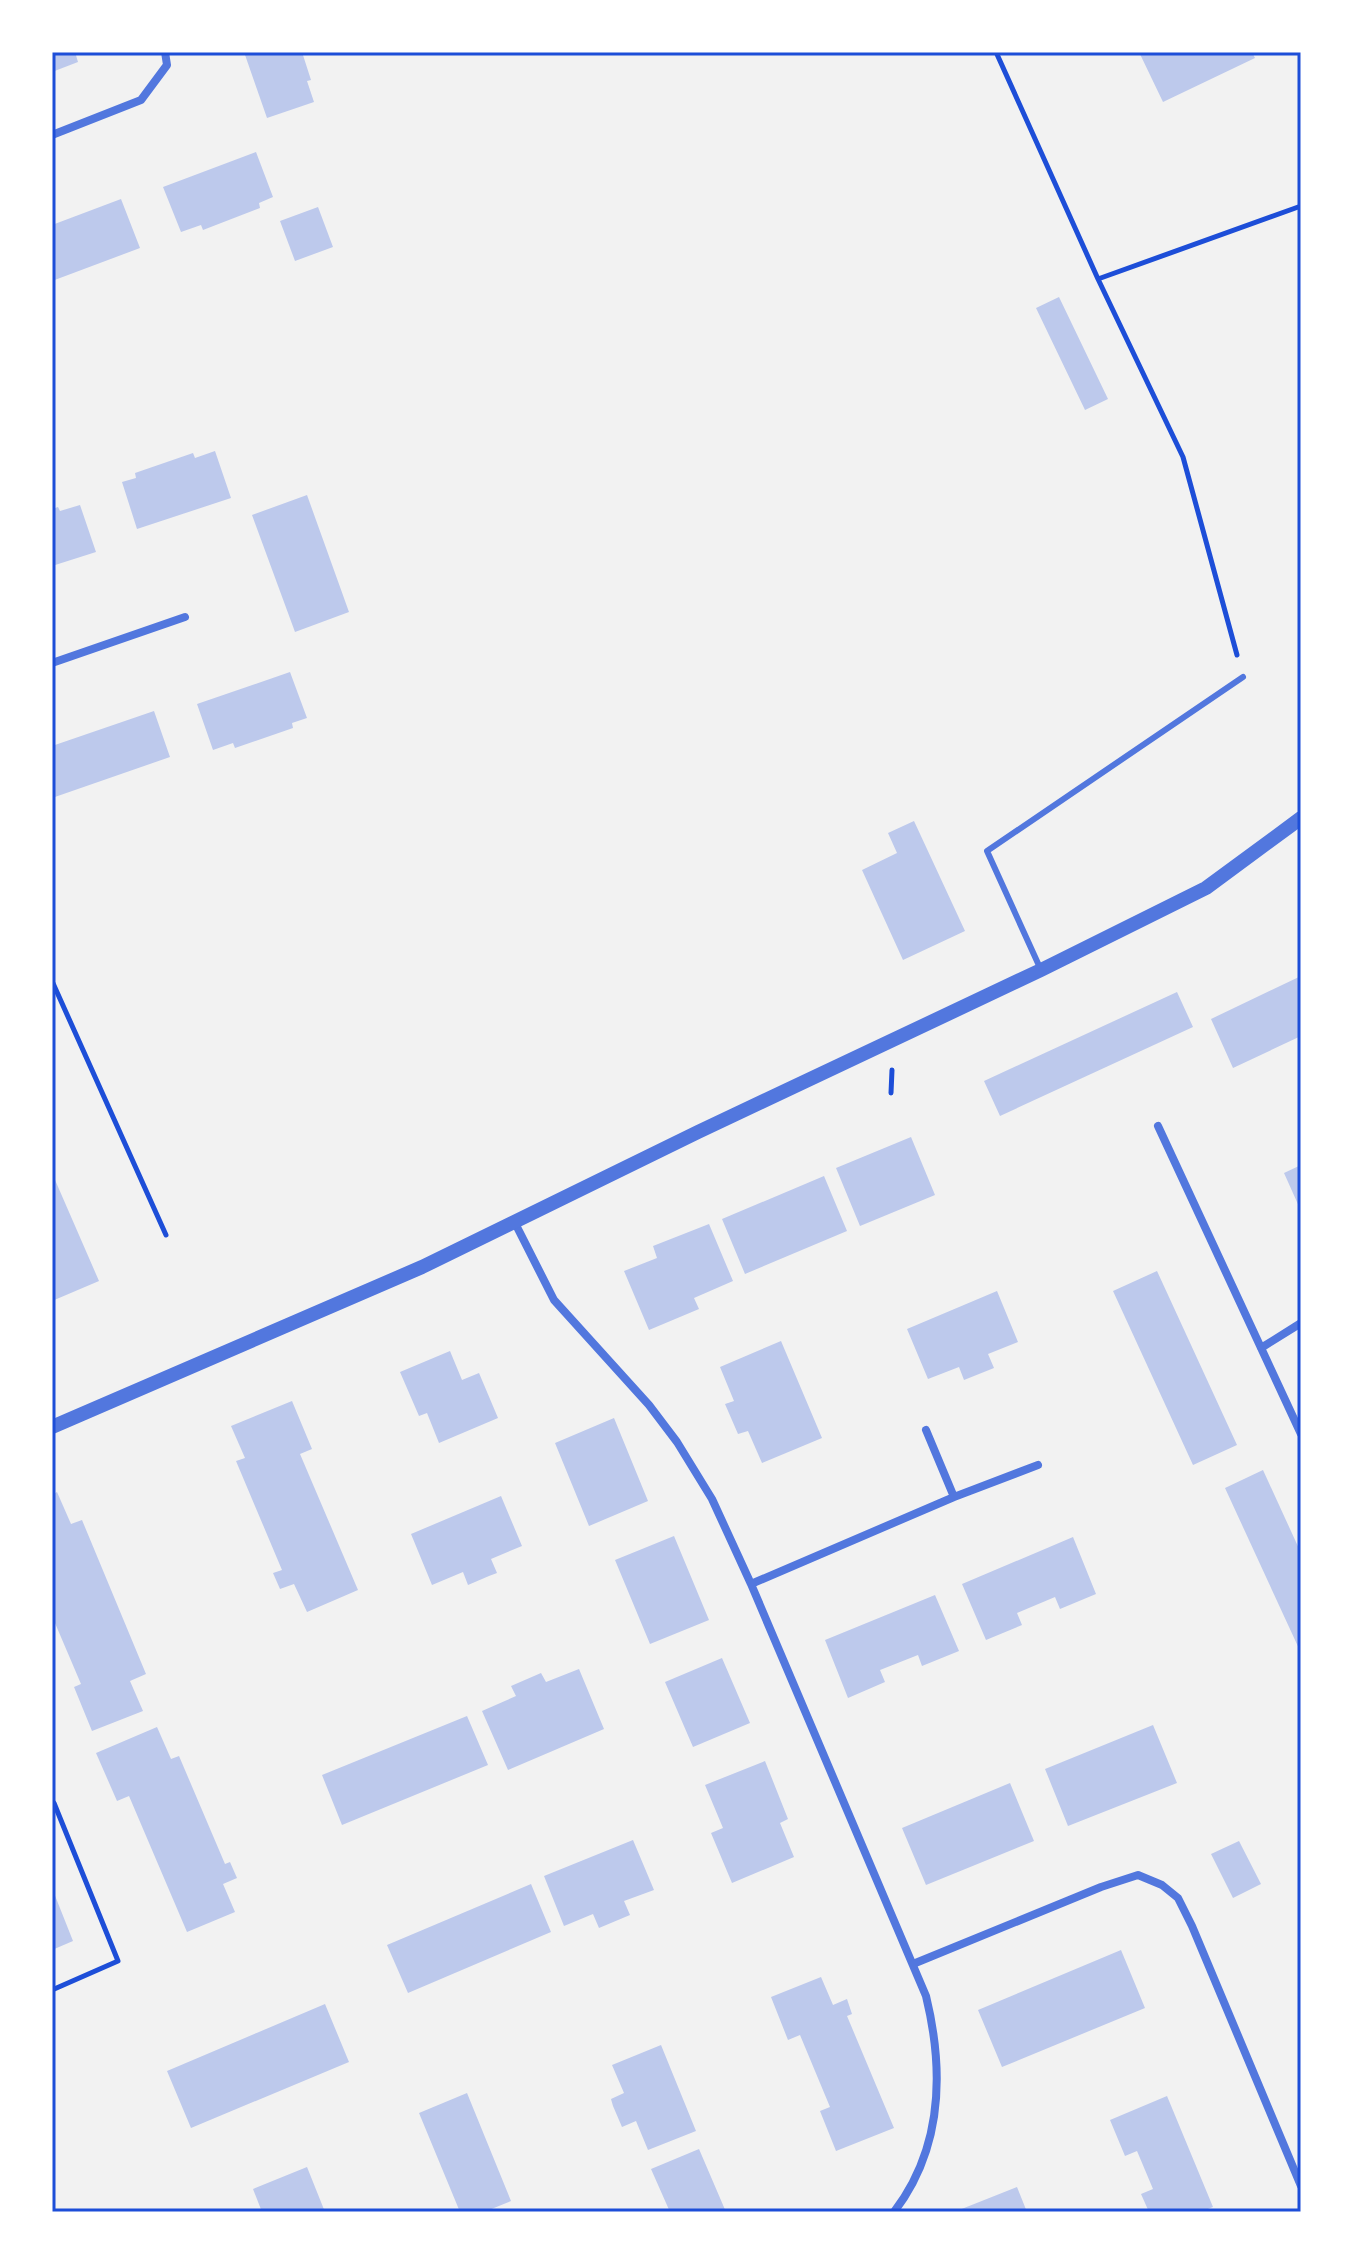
<svg xmlns="http://www.w3.org/2000/svg" width="1353" height="2264" viewBox="0 0 1353 2264" font-family="'Times New Roman',serif">
  <style>
    .building { fill: #bdc9ec }
    .lines { fill: none; stroke-linecap: round; stroke-linejoin: round }
    .path { stroke: #1d4ed8; stroke-width: 5 }
    .service { stroke: #5277de; stroke-width: 6 }
    .minor { stroke: #5277de; stroke-width: 8 }
    .tertiary { stroke: #5277de; stroke-width: 14 }
    .neatline { fill: none; stroke: #1d4ed8; stroke-width: 3 }
  </style>
  <rect width="100%" height="100%" fill="#f2f2f2"/>
  <!-- building -->
  <path class="building" d="M52,52h23l3,10 -26,10z
    M244,52h58l9,28 -4,1 7,21 -47,16z
    M1139,52h113l3,6 -92,44z
    M256,152l17,45 -14,6 1,5 -57,22 -2,-5 -20,7 -18,-45z
    M121,199l19,49 -88,33v-56z
    M318,207l15,40 -38,14 -15,-40z
    M1059,297l49,102 -23,11 -49,-102z
    M215,451l16,47 -94,31 -15,-47 14,-4 -1,-5 58,-20 2,5z
    M307,495l42,117 -54,20 -43,-117z
    M80,505l16,47 -44,14v-57l6,-2 2,4z
    M290,672l17,46 -15,5 1,5 -58,20 -2,-5 -20,7 -16,-46z
    M154,711l16,46 -118,41v-52z
    M914,821l51,110 -62,29 -41,-90 35,-17 -9,-20z
    M1301,976v60l-68,32 -22,-49z
    M1177,992l16,35 -193,89 -16,-35z
    M911,1137l24,58 -75,31 -24,-58z
    M1301,1165v46l-17,-38z
    M52,1173l47,108 -47,20z
    M824,1176l23,55 -102,43 -23,-55z
    M709,1224l24,57 -39,17 5,11 -50,21 -25,-59 33,-13 -4,-12z
    M1157,1271l80,174 -44,20 -80,-174z
    M997,1291l21,51 -30,12 6,14 -30,12 -5,-13 -31,12 -21,-50z
    M781,1341l41,97 -60,25 -14,-32 -10,3 -13,-30 9,-3 -14,-34z
    M450,1351l12,29 17,-7 19,45 -59,25 -12,-30 -8,3 -19,-44z
    M292,1401l20,48 -12,5 58,136 -51,22 -13,-28 -14,5 -7,-16 9,-3 -46,-109 9,-3 -14,-32z
    M614,1418l34,83 -59,25 -34,-83z
    M1263,1470l38,83v100l-76,-165z
    M57,1492l14,32 11,-4 64,154 -16,7 13,30 -51,20 -18,-44 7,-3 -29,-68v-121z
    M501,1496l21,50 -31,13 6,14 -8,3 -21,9 -5,-13 -31,13 -21,-51z
    M674,1536l35,84 -59,24 -35,-84z
    M1073,1537l23,57 -36,15 -5,-12 -38,16 5,12 -36,15 -24,-56z
    M935,1595l24,56 -37,15 -4,-11 -38,15 5,12 -37,16 -23,-58z
    M722,1658l28,65 -57,24 -28,-65z
    M579,1669l25,60 -96,41 -26,-59 34,-15 -5,-10 30,-13 5,9z
    M467,1716l21,49 -146,60 -20,-50z
    M1153,1725l24,58 -109,43 -23,-57z
    M157,1727l14,32 8,-3 46,108 5,-2 7,16 -14,6 12,28 -48,20 -58,-136 -12,5 -21,-48z
    M765,1761l23,58 -8,4 14,34 -62,26 -21,-50 12,-5 -18,-43z
    M1010,1783l24,58 -108,44 -24,-57z
    M633,1840l21,50 -30,11 6,14 -31,13 -6,-14 -29,12 -20,-50z
    M1239,1841l22,43 -28,14 -22,-44z
    M531,1884l20,48 -143,61 -21,-48z
    M52,1888l21,53 -21,9z
    M1121,1950l24,58 -143,59 -24,-57z
    M821,1977l12,28 14,-6 5,15 -5,2 47,112 -58,23 -16,-40 10,-4 -30,-72 -12,5 -17,-43z
    M325,2004l24,58 -158,66 -24,-57z
    M661,2045l35,86 -48,19 -12,-29 -14,6 -9,-21 -2,-7 13,-6 -12,-28z
    M467,2093l44,108 -27,11h-24l-41,-99z
    M1167,2096l46,111 -13,5h-51l-8,-18 12,-5 -16,-38 -12,5 -15,-36z
    M699,2149l27,63h-56l-19,-43z
    M307,2167l18,45h-63l-9,-23z
    M1017,2187l10,25h-73z"/>
  <g class="lines">
    <!-- path -->
    <path class="path" d="M996,52l102,227 85,178 54,198
      M1098,279l203,-73
      M52,981l114,254
      M891,1093l1,-23
      M52,1804l2,-1 64,158 -66,29"/>
    <!-- service -->
    <path class="service" d="M1041,970l-54,-119 256,-174"/>
    <!-- minor -->
    <path class="minor" d="M52,135l89,-35 26,-35 -2,-13
      M52,663l133,-46
      M1158,1126l143,308
      M515,1223l39,77 95,105 28,37 35,57 39,85 175,412c18,74 17,152 -32,216
      M1261,1348l40,-25
      M926,1430l28,67
      M751,1584l203,-87 84,-32
      M913,1964l188,-77 37,-12 24,10 16,13 14,28 109,260"/>
    <!-- tertiary -->
    <path class="tertiary" d="M52,1427l370,-160 276,-135 343,-162 165,-82 95,-70"/>
  </g>
  <!-- border -->
  <rect width="1353" height="2264" fill="none" stroke="#ffffff" stroke-width="108"/>
  <rect x="54" y="54" width="1245" height="2156" class="neatline"/>
</svg>
